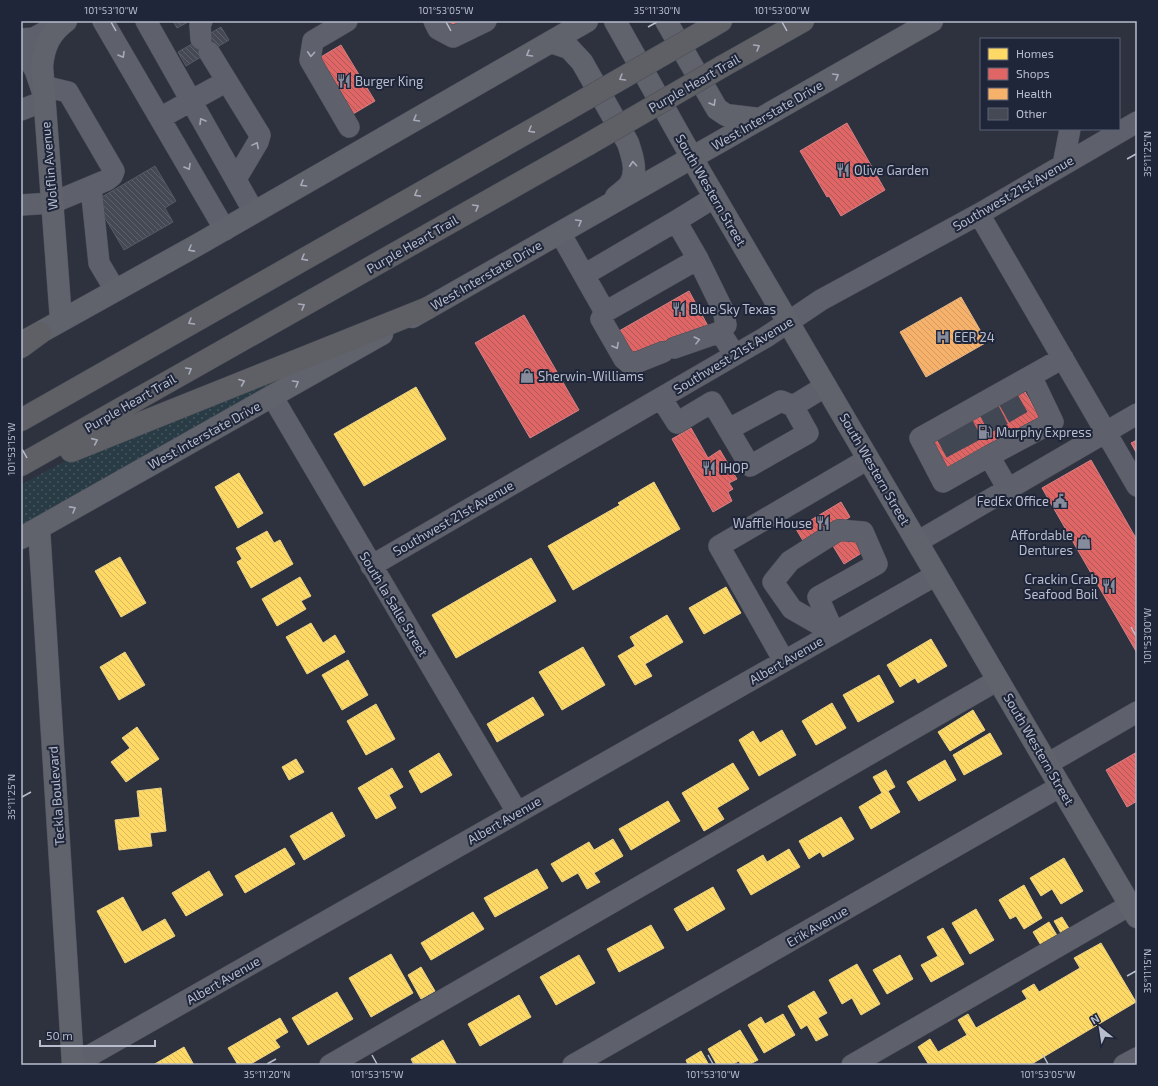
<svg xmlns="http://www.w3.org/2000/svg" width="1158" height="1086" viewBox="0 0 1158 1086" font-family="'Exo 2',sans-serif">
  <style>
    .grass { fill: url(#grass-dots) }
    .homes { fill: url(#homes-back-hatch); stroke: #ead185 }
    .shops { fill: url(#shops-back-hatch); stroke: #d48085 }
    .health { fill: url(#health-back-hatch); stroke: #e3b589 }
    .building { fill: url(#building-back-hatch); stroke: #555a65 }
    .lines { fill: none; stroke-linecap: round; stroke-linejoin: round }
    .minor-tunnel { stroke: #424754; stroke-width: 21; stroke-dasharray: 21 10; stroke-linecap: butt }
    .minor-casing { stroke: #4a4d57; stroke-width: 22 }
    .major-casing { stroke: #4b4f5a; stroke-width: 23 }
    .highway-casing { stroke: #4a4e59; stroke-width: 23 }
    .minor { stroke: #5e616b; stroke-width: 21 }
    .major { stroke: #60636c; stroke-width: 22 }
    .highway { stroke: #5f6065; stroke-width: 22 }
    .highway-bridge-casing { stroke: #4a4e59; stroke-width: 23; stroke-linecap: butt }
    .highway-bridge { stroke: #5f6065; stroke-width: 22 }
    .oneway { stroke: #a6aab9 }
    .oneway2 { stroke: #a6abba }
    .ticks { fill: none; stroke: #b8bdce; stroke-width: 1.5 }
    .labels { text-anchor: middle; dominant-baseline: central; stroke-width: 4; stroke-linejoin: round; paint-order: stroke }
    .poi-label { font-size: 13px; fill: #b8bdce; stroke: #1f263a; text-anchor: start }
    .street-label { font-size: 13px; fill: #b8bdce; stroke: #1f263a }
    .neatline { fill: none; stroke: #b8bdce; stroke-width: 1.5 }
    .ticks-label { font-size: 10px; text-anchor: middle; fill: #b8bdce }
  </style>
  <defs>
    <pattern id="grass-dots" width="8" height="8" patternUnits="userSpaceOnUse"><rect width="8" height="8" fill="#293c45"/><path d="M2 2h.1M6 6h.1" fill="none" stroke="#46565f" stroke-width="1.8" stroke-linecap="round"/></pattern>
    <pattern id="homes-back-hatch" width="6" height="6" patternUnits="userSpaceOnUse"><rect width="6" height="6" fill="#ffd966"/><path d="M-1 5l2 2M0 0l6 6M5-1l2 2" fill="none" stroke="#d7b95e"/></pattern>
    <pattern id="shops-back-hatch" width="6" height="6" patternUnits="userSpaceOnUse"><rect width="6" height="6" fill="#e06666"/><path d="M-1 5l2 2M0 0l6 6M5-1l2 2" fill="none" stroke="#ad585a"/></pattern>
    <pattern id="health-back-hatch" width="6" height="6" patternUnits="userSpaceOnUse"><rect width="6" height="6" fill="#f6b26b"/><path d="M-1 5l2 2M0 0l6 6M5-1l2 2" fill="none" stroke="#d09a62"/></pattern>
    <pattern id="building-back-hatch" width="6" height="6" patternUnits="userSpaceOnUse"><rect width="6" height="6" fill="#454953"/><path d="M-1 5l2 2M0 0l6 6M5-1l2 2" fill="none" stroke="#5e616b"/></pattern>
  </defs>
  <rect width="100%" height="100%" fill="#2d323e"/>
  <!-- grass -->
  <path class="grass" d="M287,375l-266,153v-43c84,-48 175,-79 266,-110z"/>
  <!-- homes -->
  <path class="homes" d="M416,387l30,52 -82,47 -30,-52z
    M239,473l24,40 -25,15 -23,-41z
    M654,482l26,47 -107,61 -25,-44 72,-41 -2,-2z
    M267,531l7,12 6,-3 13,24 -42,24 -14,-26 5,-3 -6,-11z
    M120,557l26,46 -25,14 -26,-46z
    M531,558l25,43 -100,57 -24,-43z
    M300,577l11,19 -10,5 5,8 -29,17 -15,-27z
    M726,587l15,26 -37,21 -15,-26z
    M667,615l16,27 -38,22 7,12 -17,9 -17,-29 17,-10 -5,-9z
    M311,623l12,20 12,-8 10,17 -38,22 -21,-37z
    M931,639l16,27 -29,17 -3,-5 -15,9 -13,-22z
    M583,647l22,38 -43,25 -23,-38z
    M125,652l20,33 -26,15 -19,-33z
    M348,660l20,35 -26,15 -20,-35z
    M879,675l15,27 -36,20 -15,-27z
    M533,697l11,18 -47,27 -10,-18z
    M832,703l14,25 -30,17 -14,-24z
    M376,704l19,35 -29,16 -19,-34z
    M973,710l12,20 -35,21 -12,-19z
    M137,727l22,32 -33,23 -15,-20 19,-14 -8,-10z
    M782,730l14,25 -37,21 -20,-36 14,-9 7,12z
    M990,733l12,21 -38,21 -11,-20z
    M439,753l13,22 -31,18 -12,-22z
    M296,759l8,13 -15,8 -7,-13z
    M945,760l11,20 -37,21 -12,-19z
    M733,763l16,26 -32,19 7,11 -20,12 -22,-38z
    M392,768l11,19 -14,8 7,13 -20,11 -18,-31z
    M886,770l9,17 -7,4 12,21 -29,17 -12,-22 23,-14 -9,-16z
    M161,788l5,43 -16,2 2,13 -33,4 -4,-30 25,-3 -3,-26z
    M668,801l12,20 -49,29 -12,-21z
    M332,812l13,24 -41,24 -14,-24z
    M841,817l13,22 -31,18 -3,-5 -11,7 -10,-18z
    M613,839l10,17 -29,17 6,9 -13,7 -9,-16 -16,9 -11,-18 38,-22 5,8z
    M285,848l10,16 -50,29 -10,-17z
    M789,849l11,18 -49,28 -14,-25 26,-15 4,7z
    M1064,858l19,33 -22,13 -9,-15 -11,7 -11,-18z
    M537,869l11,19 -53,29 -11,-19z
    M209,871l14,24 -37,21 -14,-23z
    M1024,885l18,33 -18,11 -8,-13 -6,3 -11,-19z
    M713,887l12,22 -38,22 -13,-22z
    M123,897l19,35 23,-13 10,17 -50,27 -28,-52z
    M976,909l18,31 -24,14 -18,-31z
    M473,912l11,17 -53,31 -10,-17z
    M1062,917l8,13 -8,5 -8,-14z
    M1049,922l9,15 -16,10 -9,-15z
    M651,925l13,23 -45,24 -12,-23z
    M943,928l21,36 -33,18 -10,-17 17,-9 -11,-19z
    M1101,943l35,59 -106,63h-101l-11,-18 12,-8 8,13 29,-17 -9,-15 10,-6 8,14 51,-29 -5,-8 12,-7 5,8 41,-24 -6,-10z
    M391,954l22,39 -42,24 -22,-39z
    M579,955l16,28 -39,22 -16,-28z
    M900,955l13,24 -26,15 -14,-24z
    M857,964l23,40 -19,11 -9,-17 -10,6 -13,-24z
    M421,967l14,24 -14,8 -13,-24z
    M814,991l13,22 -9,5 10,17 -12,6 -9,-16 -6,4 -13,-23z
    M337,992l16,27 -45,26 -16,-27z
    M519,995l12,22 -51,29 -12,-22z
    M783,1014l12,21 -31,18 -16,-28 13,-8 4,7z
    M280,1018l8,14 -13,8 5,7 -31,18h-11l-10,-17z
    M740,1030l18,30 -10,5h-7l-2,-4 -8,4h-14l-9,-16z
    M443,1040l14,25h-43l-3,-6z
    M184,1047l10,18h-41z
    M701,1051l8,14h-21l-2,-5z"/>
  <!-- shops -->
  <path class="shops" d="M446,21h23l-18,10z
    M341,45l34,56 -27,16 -34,-56z
    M847,123l38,67 -44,26 -12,-20 -2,1 -27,-46z
    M689,291l19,35 -73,33 -16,-28z
    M524,315l55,95 -49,28 -55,-95z
    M1024,390l17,30 -93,52 -17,-30z
    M691,428l17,30 12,-8 17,29 -8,4 4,6 -5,3 4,9 -19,11 -41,-73z
    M1137,440v14l-6,-11z
    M1091,460l46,80v113l-95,-165z
    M841,502l9,15 -45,27 -9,-15z
    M858,532l10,17 -24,15 -11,-18z
    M1137,752v49l-10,6 -21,-37z"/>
  <!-- health -->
  <path class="health" d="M961,297l26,45 -61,35 -26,-45z"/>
  <!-- building -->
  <path class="building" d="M173,21h17l-13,7z
    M221,27l8,13 -43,26 -8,-14z
    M155,166l21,35 -11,7 8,14 -49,28 -29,-49z"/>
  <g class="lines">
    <!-- minor-tunnel -->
    <path class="minor-tunnel" d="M1008,399l17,30
      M989,410l15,30
      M963,425l16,30
      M946,434l16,30"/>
    <defs>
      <path id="minor" d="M103,21l122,209
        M146,21l108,191
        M347,21l-34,20 -3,19 39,67
        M434,21l4,8 15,8 33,-16
        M21,39l13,-1 30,-17
        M201,39l-1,-14 2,-4
        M21,47l14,23 7,21
        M209,52l51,83 -2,7 -22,37
        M21,110l23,-9
        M160,118l67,-37
        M1063,165l7,-36
        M91,187l8,76 16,27
        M21,205l31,-2 55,-23 5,-4 2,-5 -46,-79 -25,-6
        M979,214l158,272
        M560,233l45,79 93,-53 -22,-38 39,-24
        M698,259l25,51 3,15 -6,7 15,23
        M584,275l92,-54
        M605,312l-4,7 23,40 5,4 9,-1 25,-10
        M674,348l46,-16
        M272,396l245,416
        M661,398l16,25 35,-21 38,64 58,-33 -15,-27 -12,-5 -52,28
        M793,406l33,-20
        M989,456l64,-34 -22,-46
        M1008,489l-19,-33 -46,26 -23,-44 143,-80
        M839,530l24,2 14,32 -59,33 16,36 -42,-24 -19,-27 17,-21z
        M917,542l220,-128
        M371,566l395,-229 55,-37 158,-86 158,-92
        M784,661l-65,-115 149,-87
        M1047,764l90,-52
        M73,1065l863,-490
        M330,1065l668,-385
        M573,1065l488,-279
        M852,1065l278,-160
        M1124,1065l13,-7"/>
      <path id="major" d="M615,21l85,151 437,745
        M666,21l51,88 9,6 33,4
        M551,42l18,6 13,14 46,81c4,12 10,29 2,41 -3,5 -10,9 -14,13
        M412,317l520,-296
        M61,320l-19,-254c2,-20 8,-33 24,-45
        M23,342l176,-98 388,-223
        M39,528l34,537
        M21,538l361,-204"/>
      <path id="highway" d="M704,31l17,-10
        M723,66l80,-45
        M21,347l19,-14
        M21,420l544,-309
        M71,451l357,-143
        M21,465l566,-320"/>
    </defs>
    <!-- minor casing -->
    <use href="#minor" class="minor-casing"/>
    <!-- major casing -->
    <use href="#major" class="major-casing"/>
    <!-- highway casing -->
    <use href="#highway" class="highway-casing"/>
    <!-- minor -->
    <use href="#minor" class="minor"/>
    <!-- major -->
    <use href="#major" class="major"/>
    <!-- highway -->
    <use href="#highway" class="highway"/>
    <defs>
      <path id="highway-bridge" d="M565,111l139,-80
        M587,145l136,-79"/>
    </defs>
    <!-- highway-bridge casing -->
    <use href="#highway-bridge" class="highway-bridge-casing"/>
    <!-- highway-bridge -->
    <use href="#highway-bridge" class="highway-bridge"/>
  </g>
  <!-- one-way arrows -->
  <defs><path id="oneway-chevron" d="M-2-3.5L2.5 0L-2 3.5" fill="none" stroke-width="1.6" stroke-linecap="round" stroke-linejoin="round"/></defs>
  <g class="oneway">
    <use href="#oneway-chevron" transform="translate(757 47) rotate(-30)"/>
    <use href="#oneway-chevron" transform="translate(622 78) rotate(150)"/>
    <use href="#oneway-chevron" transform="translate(531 130) rotate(151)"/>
    <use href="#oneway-chevron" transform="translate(417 194) rotate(151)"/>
    <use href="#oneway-chevron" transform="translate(476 207) rotate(-30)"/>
    <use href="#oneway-chevron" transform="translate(304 258) rotate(151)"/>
    <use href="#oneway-chevron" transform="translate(302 306) rotate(-30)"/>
    <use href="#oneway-chevron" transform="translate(191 322) rotate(150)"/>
    <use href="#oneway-chevron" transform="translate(189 370) rotate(-30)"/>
    <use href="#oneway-chevron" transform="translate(242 382) rotate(-22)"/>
    <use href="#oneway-chevron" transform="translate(95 441) rotate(-24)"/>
  </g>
  <g class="oneway2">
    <use href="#oneway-chevron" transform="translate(311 54) rotate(94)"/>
    <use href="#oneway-chevron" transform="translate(529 54) rotate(150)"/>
    <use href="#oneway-chevron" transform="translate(122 55) rotate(60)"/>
    <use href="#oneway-chevron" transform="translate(836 76) rotate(-30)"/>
    <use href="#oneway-chevron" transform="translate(713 103) rotate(60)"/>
    <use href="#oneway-chevron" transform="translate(416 119) rotate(150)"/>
    <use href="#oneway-chevron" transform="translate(202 121) rotate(-121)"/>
    <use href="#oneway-chevron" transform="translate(256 145) rotate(-62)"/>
    <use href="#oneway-chevron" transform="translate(633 164) rotate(-94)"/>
    <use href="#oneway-chevron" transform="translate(188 167) rotate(60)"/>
    <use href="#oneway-chevron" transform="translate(303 184) rotate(150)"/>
    <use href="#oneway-chevron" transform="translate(579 222) rotate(-30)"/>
    <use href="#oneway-chevron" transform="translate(191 249) rotate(151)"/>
    <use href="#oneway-chevron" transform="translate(697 340) rotate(-14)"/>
    <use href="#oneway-chevron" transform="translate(616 346) rotate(61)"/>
    <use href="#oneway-chevron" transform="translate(296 383) rotate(-30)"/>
    <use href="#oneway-chevron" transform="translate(73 509) rotate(-29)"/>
  </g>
  <!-- ticks -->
  <path class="ticks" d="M111,22l5,9M446,22l5,9M782,22l5,9M648,27l9,-5M1127,159l9,-5M22,449l5,9M1131,627l5,9M22,797l9,-5M1127,976l9,-5M372,1055l5,9M708,1055l5,9M1043,1055l5,9M267,1064l9,-5"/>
  <!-- icons -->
  <defs>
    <symbol id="restaurant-bare" viewBox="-9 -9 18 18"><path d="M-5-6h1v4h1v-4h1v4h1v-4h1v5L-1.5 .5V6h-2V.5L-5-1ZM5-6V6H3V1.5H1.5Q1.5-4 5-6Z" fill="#878c9c" stroke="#1f263a" stroke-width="2.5" paint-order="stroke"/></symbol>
    <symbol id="hospital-bare" viewBox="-9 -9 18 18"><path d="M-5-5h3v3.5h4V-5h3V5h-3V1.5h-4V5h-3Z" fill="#878c9c" stroke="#1f263a" stroke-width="2.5" paint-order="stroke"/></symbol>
    <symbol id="shop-bare" viewBox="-9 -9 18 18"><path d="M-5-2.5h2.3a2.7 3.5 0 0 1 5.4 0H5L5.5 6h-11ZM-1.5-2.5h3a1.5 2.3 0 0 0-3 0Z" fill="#878c9c" stroke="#1f263a" stroke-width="2.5" paint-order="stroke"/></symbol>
    <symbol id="fuel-bare" viewBox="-9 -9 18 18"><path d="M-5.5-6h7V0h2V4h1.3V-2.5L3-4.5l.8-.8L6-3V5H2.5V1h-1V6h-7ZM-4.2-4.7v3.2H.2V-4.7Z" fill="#878c9c" stroke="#1f263a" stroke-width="2.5" paint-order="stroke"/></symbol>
    <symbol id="civic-bare" viewBox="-9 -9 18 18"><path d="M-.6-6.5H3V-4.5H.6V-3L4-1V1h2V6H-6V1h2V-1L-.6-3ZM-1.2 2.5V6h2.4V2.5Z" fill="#878c9c" stroke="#1f263a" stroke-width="2.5" paint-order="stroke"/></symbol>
  </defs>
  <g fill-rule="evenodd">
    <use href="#restaurant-bare" x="334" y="71" width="20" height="20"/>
    <use href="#restaurant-bare" x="833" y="160" width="20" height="20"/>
    <use href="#restaurant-bare" x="669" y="299" width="20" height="20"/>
    <use href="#hospital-bare" x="933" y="327" width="20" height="20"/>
    <use href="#shop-bare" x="517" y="366" width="20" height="20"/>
    <use href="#fuel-bare" x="975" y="422" width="20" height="20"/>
    <use href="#restaurant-bare" x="699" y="458" width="20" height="20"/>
    <use href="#civic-bare" x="1050" y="491" width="20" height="20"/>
    <use href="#restaurant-bare" x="813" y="513" width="20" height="20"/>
    <use href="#shop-bare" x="1074" y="532" width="20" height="20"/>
    <use href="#restaurant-bare" x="1099" y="576" width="20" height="20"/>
  </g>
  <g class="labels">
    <!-- poi labels -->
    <g class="poi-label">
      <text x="355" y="81">Burger King</text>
      <text x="854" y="170">Olive Garden</text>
      <text x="690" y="309">Blue Sky Texas</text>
      <text x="954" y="337">EER 24</text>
      <text x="538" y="376">Sherwin-Williams</text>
      <text x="996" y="432">Murphy Express</text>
      <text x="720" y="468">IHOP</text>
      <text x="1049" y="501" text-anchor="end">FedEx Office</text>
      <text x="812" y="523" text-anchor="end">Waffle House</text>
      <text x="1073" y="535" text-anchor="end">Affordable<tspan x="1073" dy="15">Dentures</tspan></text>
      <text x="1098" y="579" text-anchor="end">Crackin Crab<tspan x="1098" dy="15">Seafood Boil</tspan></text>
    </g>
    <!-- street labels -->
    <g class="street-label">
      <text transform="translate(694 83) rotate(-30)">Purple Heart Trail</text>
      <text transform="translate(767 115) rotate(-30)">West Interstate Drive</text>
      <text transform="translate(49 166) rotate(-95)">Wolflin Avenue</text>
      <text transform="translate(711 190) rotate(60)">South Western Street</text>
      <text transform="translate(1013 193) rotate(-30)">Southwest 21st Avenue</text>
      <text transform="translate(412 244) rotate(-30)">Purple Heart Trail</text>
      <text transform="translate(486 275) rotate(-30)">West Interstate Drive</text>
      <text transform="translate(733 355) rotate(-31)">Southwest 21st Avenue</text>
      <text transform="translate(130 403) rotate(-30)">Purple Heart Trail</text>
      <text transform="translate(204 435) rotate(-29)">West Interstate Drive</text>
      <text transform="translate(875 469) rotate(60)">South Western Street</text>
      <text transform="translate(453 518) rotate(-30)">Southwest 21st Avenue</text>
      <text transform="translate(394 604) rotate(59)">South la Salle Street</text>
      <text transform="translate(786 660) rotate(-30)">Albert Avenue</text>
      <text transform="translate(1039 749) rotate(60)">South Western Street</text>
      <text transform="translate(56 796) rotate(-94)">Teckla Boulevard</text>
      <text transform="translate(504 820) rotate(-30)">Albert Avenue</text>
      <text transform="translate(817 926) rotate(-30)">Erik Avenue</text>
      <text transform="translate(223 980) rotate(-30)">Albert Avenue</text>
    </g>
  </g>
  <!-- border -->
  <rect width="1158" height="1086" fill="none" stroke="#1f263a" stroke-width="44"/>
  <!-- legend -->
  <rect x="980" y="38" width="140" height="92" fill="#1f263a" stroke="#5c6275"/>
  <rect x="988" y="48" width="20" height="12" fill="#ffd966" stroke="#5c6275"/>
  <text x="1016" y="58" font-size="12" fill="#b8bdce">Homes</text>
  <rect x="988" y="68" width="20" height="12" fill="#e06666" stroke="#5c6275"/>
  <text x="1016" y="78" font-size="12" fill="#b8bdce">Shops</text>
  <rect x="988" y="88" width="20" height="12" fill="#f6b26b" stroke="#5c6275"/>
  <text x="1016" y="98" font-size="12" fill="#b8bdce">Health</text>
  <rect x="988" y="108" width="20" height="12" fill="#454953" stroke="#5c6275"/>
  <text x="1016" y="118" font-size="12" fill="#b8bdce">Other</text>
  <!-- north arrow -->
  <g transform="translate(1100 1028) rotate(330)" stroke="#1f263a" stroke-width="3" paint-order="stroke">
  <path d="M0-3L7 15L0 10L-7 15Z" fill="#b8bdce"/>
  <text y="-6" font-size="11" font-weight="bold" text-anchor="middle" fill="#b8bdce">N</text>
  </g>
  <!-- scale -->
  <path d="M40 1040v6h115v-6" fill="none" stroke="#b8bdce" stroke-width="2"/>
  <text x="46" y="1040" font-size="12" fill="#b8bdce" stroke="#1f263a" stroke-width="3" paint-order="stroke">50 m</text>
  <rect x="22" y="22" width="1114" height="1042" class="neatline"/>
  <g class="ticks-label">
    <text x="111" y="14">101°53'10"W</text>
    <text x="446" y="14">101°53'05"W</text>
    <text x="657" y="14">35°11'30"N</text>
    <text x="782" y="14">101°53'00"W</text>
    <text transform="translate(1147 154) rotate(-90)" y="4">35°11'25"N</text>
    <text transform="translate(11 449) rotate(-90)" y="4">101°53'15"W</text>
    <text transform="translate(1147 636) rotate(-90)" y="4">101°53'00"W</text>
    <text transform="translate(11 797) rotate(-90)" y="4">35°11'25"N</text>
    <text transform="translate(1147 971) rotate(-90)" y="4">35°11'15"N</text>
    <text x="267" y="1078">35°11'20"N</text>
    <text x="377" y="1078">101°53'15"W</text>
    <text x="713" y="1078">101°53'10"W</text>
    <text x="1048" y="1078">101°53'05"W</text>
  </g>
</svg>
